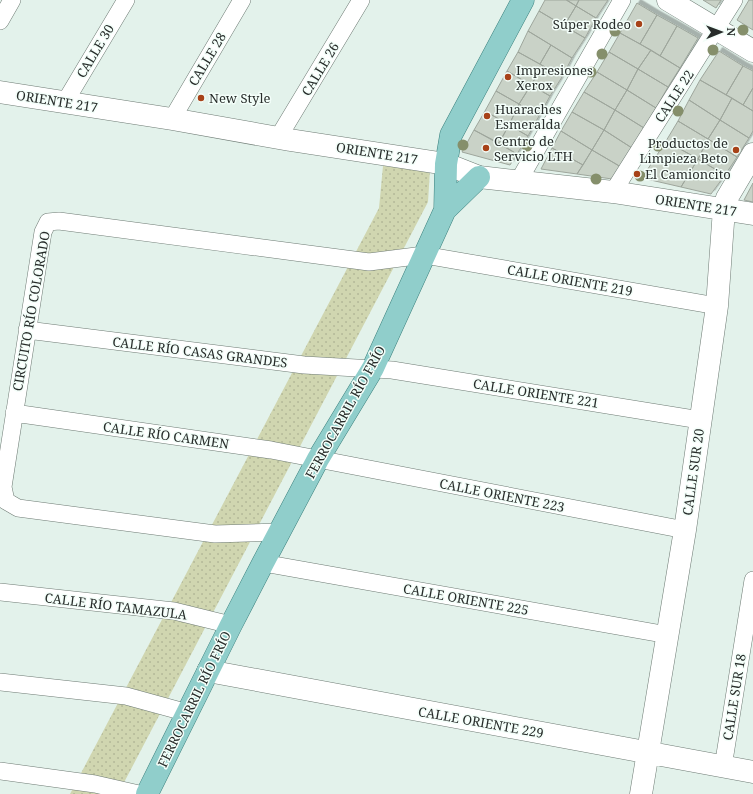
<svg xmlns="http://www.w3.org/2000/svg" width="753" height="794" viewBox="0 0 753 794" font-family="'Noto Serif',serif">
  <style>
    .grass { fill: url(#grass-dots) }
    .building { fill: #c9d2c7; stroke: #9ea69c; filter: url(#shadow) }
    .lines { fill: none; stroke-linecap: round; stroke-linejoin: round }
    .minor-casing { stroke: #6e7b74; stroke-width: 18 }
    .tertiary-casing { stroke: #6e7b74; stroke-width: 23 }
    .primary-casing { stroke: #3b807d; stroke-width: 23 }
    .minor { stroke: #fff; stroke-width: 17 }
    .tertiary { stroke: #fff; stroke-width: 22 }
    .primary { stroke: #90cecb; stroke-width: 22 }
    .tree { fill: #858f6b }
    .poi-dot { fill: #a74218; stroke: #f3fef9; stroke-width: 1.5 }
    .labels { text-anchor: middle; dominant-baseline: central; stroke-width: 3; stroke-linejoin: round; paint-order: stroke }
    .poi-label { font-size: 13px; fill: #272c2a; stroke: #f3fef9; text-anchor: start }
    .street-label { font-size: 13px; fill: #272c2a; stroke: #f3fef9 }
  </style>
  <defs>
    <pattern id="grass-dots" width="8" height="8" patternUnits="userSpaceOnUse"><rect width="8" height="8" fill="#d0d6b0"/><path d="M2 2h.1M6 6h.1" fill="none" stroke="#b3b898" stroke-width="1.8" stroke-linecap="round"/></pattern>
    <filter id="shadow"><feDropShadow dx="3.5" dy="-3.5" stdDeviation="0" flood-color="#0004"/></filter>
  </defs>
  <rect width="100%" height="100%" fill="#e3f2eb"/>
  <!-- grass -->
  <path class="grass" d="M383,166l47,4 -2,32 -310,592h-48l309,-586z"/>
  <!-- building -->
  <path class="building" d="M545,0h21l10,6 -12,20 -25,-15z
    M567,0h12l-3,6z
    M579,0h29l-12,18 -20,-12z
    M703,0h18l-5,8z
    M749,0h4v30l-16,-10z
    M637,3l20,12 -17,29 -20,-11z
    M576,6l20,12 -11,20 -21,-12z
    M539,11l46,27 -13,20 -44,-27z
    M657,15l20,11 -17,30 -20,-12z
    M677,26l21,12 -18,30 -20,-12z
    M528,31l23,14 -11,19 -22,-12z
    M620,33l31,17 -13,19 -29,-17z
    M551,45l21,13 -10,19 -22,-13z
    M651,50l29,18 -12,19 -30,-18z
    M719,51l24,15 -17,29 -26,-15z
    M518,52l25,14 -12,19 -24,-14z
    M609,52l29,17 -11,21 -30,-18z
    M543,66l19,11 -12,19 -19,-11z
    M743,66l10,5v17l-10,17 -17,-10z
    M638,69l30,18 -12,21 -29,-18z
    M507,71l24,14 -12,19 -23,-13z
    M597,72l30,18 -12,20 -31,-18z
    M700,80l32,18 -12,22 -31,-20z
    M531,85l19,11 -11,20 -20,-12z
    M753,88v23l-10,-6z
    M627,90l29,18 -12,20 -29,-18z
    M496,91l23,13 -10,21 -24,-14z
    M584,92l31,18 -11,20 -32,-18z
    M732,98l21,13v20l-4,7 -29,-18z
    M689,100l31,20 -12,19 -30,-18z
    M519,104l20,12 -11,20 -19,-11z
    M615,110l29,18 -12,20 -28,-18z
    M485,111l24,14 -10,18 -25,-13z
    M572,112l32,18 -12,20 -31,-19z
    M720,120l29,18 -12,19 -29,-18z
    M678,121l30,18 -10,20 -32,-18z
    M509,125l19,11 -11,18 -18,-11z
    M474,130l43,24 -7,11 -48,-13z
    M604,130l28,18 -11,19 -29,-17z
    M561,131l31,19 -9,15 -31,-17z
    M708,139l29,18 -12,18 -27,-16z
    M666,141l32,18 -17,28 -39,-9z
    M552,148l31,17 -6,9 -36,-5z
    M592,150l29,17 -9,12 -35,-5z
    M698,159l27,16 -14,19 -30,-7z
    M753,183v19l-9,-2z"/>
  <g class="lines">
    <defs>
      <path id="minor" d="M0,21l12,-21
        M65,102l61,-102
        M172,119l70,-119
        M278,138l83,-138
        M518,182l104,-182
        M613,192l121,-192
        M27,330l277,35 88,5 308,50
        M14,413l257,37 414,80
        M280,532l-65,2 -197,-26 -12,-7 -3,-14 40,-255 5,-10 11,-1 310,41 55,-7 293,51
        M263,563l405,72
        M0,592l174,19 57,14
        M0,682l126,14 62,17
        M723,767l30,-187
        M0,771l95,13 44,10"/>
      <path id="tertiary" d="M668,0l85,51
        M0,92l172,27 118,21 156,24 33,13 134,15 140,22
        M208,671l545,101
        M641,794l44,-264 32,-224 7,-97 3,-11 26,-44"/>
      <path id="primary" d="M445,210l34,-33
        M147,794l84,-169 32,-62 55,-104 55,-91 72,-158 1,-46 5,-29 72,-135"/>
    </defs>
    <!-- minor casing -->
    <use href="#minor" class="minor-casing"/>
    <!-- tertiary casing -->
    <use href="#tertiary" class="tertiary-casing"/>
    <!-- primary casing -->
    <use href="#primary" class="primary-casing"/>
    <!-- minor -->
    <use href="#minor" class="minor"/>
    <!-- tertiary -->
    <use href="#tertiary" class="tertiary"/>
    <!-- primary -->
    <use href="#primary" class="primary"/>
  </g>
  <!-- trees -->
  <g class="tree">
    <circle cx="743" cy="30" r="5.5"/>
    <circle cx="615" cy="31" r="5.5"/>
    <circle cx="713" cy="50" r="5.5"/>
    <circle cx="602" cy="54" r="5.5"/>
    <circle cx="591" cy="72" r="5.5"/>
    <circle cx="678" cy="111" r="5.5"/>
    <circle cx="463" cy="145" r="5.5"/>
    <circle cx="527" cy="146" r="5.5"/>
    <circle cx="658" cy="146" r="5.5"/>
    <circle cx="640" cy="176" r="5.5"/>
    <circle cx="596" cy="179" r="5.5"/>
  </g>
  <!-- markers -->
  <g class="poi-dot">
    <circle cx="639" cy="24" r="4"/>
    <circle cx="508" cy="77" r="4"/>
    <circle cx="201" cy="98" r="4"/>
    <circle cx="487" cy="116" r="4"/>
    <circle cx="486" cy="148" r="4"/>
    <circle cx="736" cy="150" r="4"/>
    <circle cx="637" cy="174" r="4"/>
  </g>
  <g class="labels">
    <!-- poi labels -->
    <g class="poi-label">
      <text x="631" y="24" text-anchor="end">Súper Rodeo</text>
      <text x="516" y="70">Impresiones<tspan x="516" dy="15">Xerox</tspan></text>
      <text x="209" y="98">New Style</text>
      <text x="495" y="109">Huaraches<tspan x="495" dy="15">Esmeralda</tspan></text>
      <text x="494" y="141">Centro de<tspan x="494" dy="15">Servicio LTH</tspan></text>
      <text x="728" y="143" text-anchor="end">Productos de<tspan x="728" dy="15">Limpieza Beto</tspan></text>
      <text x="645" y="174">El Camioncito</text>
    </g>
    <!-- street labels -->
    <g class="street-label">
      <text transform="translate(95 51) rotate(-59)">CALLE 30</text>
      <text transform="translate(207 59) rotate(-59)">CALLE 28</text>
      <text transform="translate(320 69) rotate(-59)">CALLE 26</text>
      <text transform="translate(674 96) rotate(-57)">CALLE 22</text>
      <text transform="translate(57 101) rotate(9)">ORIENTE 217</text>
      <text transform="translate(377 153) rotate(9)">ORIENTE 217</text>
      <text transform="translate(696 205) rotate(9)">ORIENTE 217</text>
      <text transform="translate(570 280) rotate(10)">CALLE ORIENTE 219</text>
      <text transform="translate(31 311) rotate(-80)">CIRCUITO RÍO COLORADO</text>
      <text transform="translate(200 352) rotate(7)">CALLE RÍO CASAS GRANDES</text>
      <text transform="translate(536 393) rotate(9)">CALLE ORIENTE 221</text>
      <text transform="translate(345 412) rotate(-61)">FERROCARRIL RÍO FRÍO</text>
      <text transform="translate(166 435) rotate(8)">CALLE RÍO CARMEN</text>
      <text transform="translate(693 472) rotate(-82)">CALLE SUR 20</text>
      <text transform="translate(502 495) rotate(11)">CALLE ORIENTE 223</text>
      <text transform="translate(466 599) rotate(10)">CALLE ORIENTE 225</text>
      <text transform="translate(116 606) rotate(7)">CALLE RÍO TAMAZULA</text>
      <text transform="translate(734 697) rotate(-81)">CALLE SUR 18</text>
      <text transform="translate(194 699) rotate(-64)">FERROCARRIL RÍO FRÍO</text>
      <text transform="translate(481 722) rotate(10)">CALLE ORIENTE 229</text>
    </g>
  </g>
  <!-- north arrow -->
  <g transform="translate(721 32) rotate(89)" stroke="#f3fef9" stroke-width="3" paint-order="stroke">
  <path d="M0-3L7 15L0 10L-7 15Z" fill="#272c2a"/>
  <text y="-6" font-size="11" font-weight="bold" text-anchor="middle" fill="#272c2a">N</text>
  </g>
</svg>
